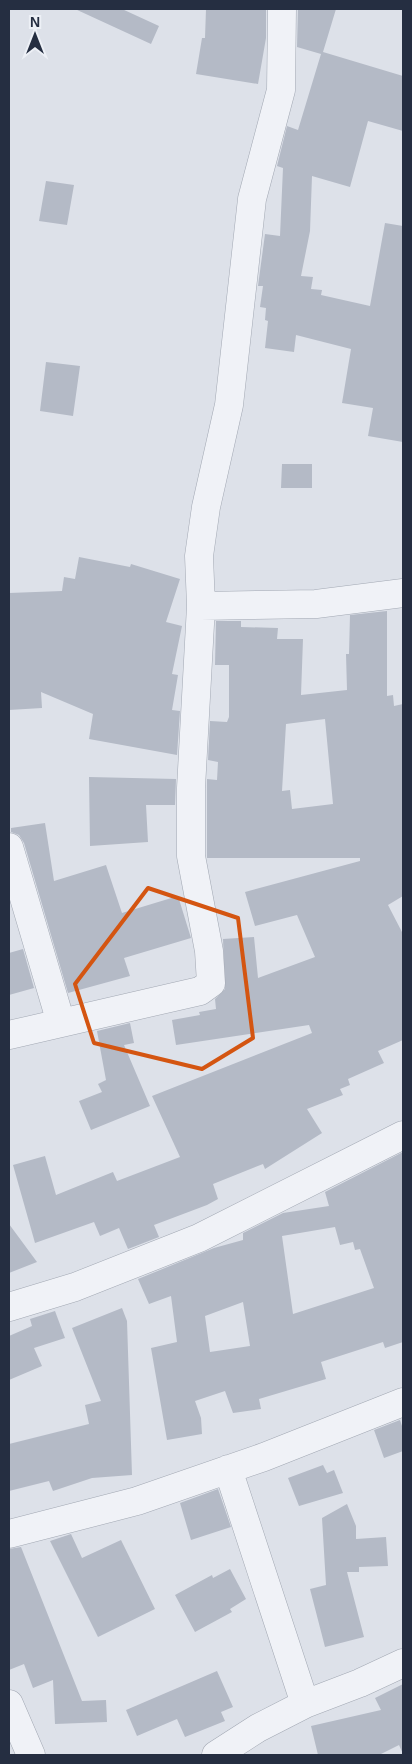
<svg xmlns="http://www.w3.org/2000/svg" width="412" height="1764" viewBox="0 0 412 1764" font-family="Helvetica,sans-serif">
  <style>
    .building { fill: #b4bac6; fill-rule: evenodd }
    .lines { fill: none; stroke-linecap: round; stroke-linejoin: round }
    .minor-casing { stroke: #a2a8b3; stroke-width: 29 }
    .minor { stroke: #f0f2f7; stroke-width: 28 }
    .marked { fill: none; stroke: #d45511; stroke-width: 4; stroke-linejoin: round }
  </style>
  <rect width="100%" height="100%" fill="#dde1e9"/>
  <!-- building -->
  <path class="building" d="M75,9h47l37,17 -8,18z
    M206,9h60v29l-8,46 -62,-10 6,-36h3z
    M298,9h38l-13,43 80,24v55l-35,-10 -18,66 -38,-11 -2,55 -9,45 12,1 -2,12 11,1 -1,5 49,11 15,-83 18,3v216l-35,-6 5,-28 -31,-5 9,-54 -55,-14 -2,17 -29,-4 3,-27 -3,-1 1,-12 -6,-1 3,-21h-5l7,-52 15,2 3,-68 -6,-2 10,-40 11,4 23,-76 -24,-7z
    M46,181l28,4 -7,40 -28,-4z
    M46,362l34,4 -7,50 -33,-5z
    M282,464h30v24h-31z
    M79,557l51,10 1,-3 49,15 -14,43 16,4 -10,48 6,1 -6,35 8,1 -3,44 -88,-16 4,-25 -52,-22 1,16 -33,2v-117l53,-2 2,-14 11,2z
    M387,611v85l6,-1 1,11 9,-2v192l-15,9 15,29v106l-25,11 6,12 -36,16 2,6 -10,4 3,6 -36,14 15,24 -57,36 -2,-5 -50,20 5,15 -11,6 -53,20 5,12 -31,12 -9,-21 -19,8 -6,-14 -59,21 -22,-78 32,-9 11,39 57,-23 4,9 63,-24 -28,-61 160,-63 -3,-8 -133,20 -4,-25 28,-5 -1,-3 17,-3 -1,-10 10,-10 -2,-50 31,-2 4,41 57,-21 -18,-42 -42,11 -10,-34 115,-31v-3h-153v-79l10,1 1,-18 -10,-2 2,-39 17,1 2,-5v-52h-14l1,-44h25v6l37,1 -1,11h26l-2,56 46,-5 -1,-36h3l1,-39zM325,719l8,85 -41,5 -2,-19 -8,1 4,-67z
    M89,777l87,2 -1,26h-29l2,37 -58,4z
    M45,823l9,58 52,-16 16,48 56,-17 13,42 -67,20 6,18 -62,17 -44,-150 -5,-8 -8,-3v-4z
    M23,949l11,39 -25,7v-42z
    M130,1023l4,20 -10,2 26,61 -59,24 -12,-29 23,-9 -4,-8 8,-4 -9,-49z
    M403,1152v190l-18,6 -2,-6 -62,20 5,17 -67,20 2,10 -28,4 -8,-22 -30,10 6,17 1,16 -35,6 -16,-92 26,-6 -6,-46 -22,8 -11,-25 76,-31 29,-8v-7l40,-20 46,-7 -4,-14zM335,1227l5,18 13,-3 2,8 5,-1 14,39 -81,26 -11,-78zM243,1302l7,44 -40,6 -5,-36z
    M9,1224l28,38 -28,11z
    M122,1308l5,13 5,154 -40,3 -39,13 -4,-10 -40,10v-47l80,-20 -4,-19 16,-4 -29,-73z
    M55,1311l10,27 -31,10 8,18 -33,14v-44l23,-10 -2,-7z
    M400,1420l3,9v22l-19,7 -10,-28z
    M323,1465l4,8 7,-3 9,23 -44,13 -11,-28z
    M218,1489l13,38 -40,13 -11,-37z
    M347,1504l9,22v13l30,-2 2,29 -29,1v5h-12l17,65 -39,10 -15,-58 16,-4 -4,-67z
    M71,1534l11,24 39,-18 34,69 -57,28 -48,-96z
    M21,1547l61,154 24,-1 1,22 -52,2 -2,-44 -20,8 -9,-24 -15,6v-121z
    M230,1569l16,30 -16,10 2,3 -37,20 -20,-37 37,-20 1,3z
    M217,1671l16,36 -12,5 4,9 -40,16 -8,-18 -40,17 -11,-26z
    M403,1684v70l-4,-9 -20,10h-61l-7,-29 70,-16 -6,-12z"/>
  <g class="lines">
    <defs>
      <path id="minor" d="M201,606l115,-2 87,-11
        M9,847l52,176
        M9,1035l191,-44 11,-8 -2,-32 -18,-95v-68l10,-182 -2,-50 7,-49 23,-102 23,-206 29,-109 1,-81
        M9,1307l66,-20 124,-49 204,-103
        M228,1469l77,235
        M9,1534l128,-33 127,-44 139,-55
        M9,1704l22,51
        M216,1755l42,-27 47,-24 55,-21 43,-20"/>
    </defs>
    <!-- minor casing -->
    <use href="#minor" class="minor-casing"/>
    <!-- minor -->
    <use href="#minor" class="minor"/>
  </g>
  <!-- marked area -->
  <path class="marked" d="M148,888l90,30 15,120 -51,31 -108,-26 -19,-59z"/>
  <!-- border -->
  <rect width="412" height="1764" fill="none" stroke="#252e41" stroke-width="20"/>
  <!-- north arrow -->
  <g transform="translate(35 35)" stroke="#edf0f6" stroke-width="4" paint-order="stroke">
  <path d="M0-4L9 19L0 12L-9 19Z" fill="#252e41"/>
  <text y="-8" font-size="14" font-weight="bold" text-anchor="middle" fill="#252e41">N</text>
  </g>
</svg>
